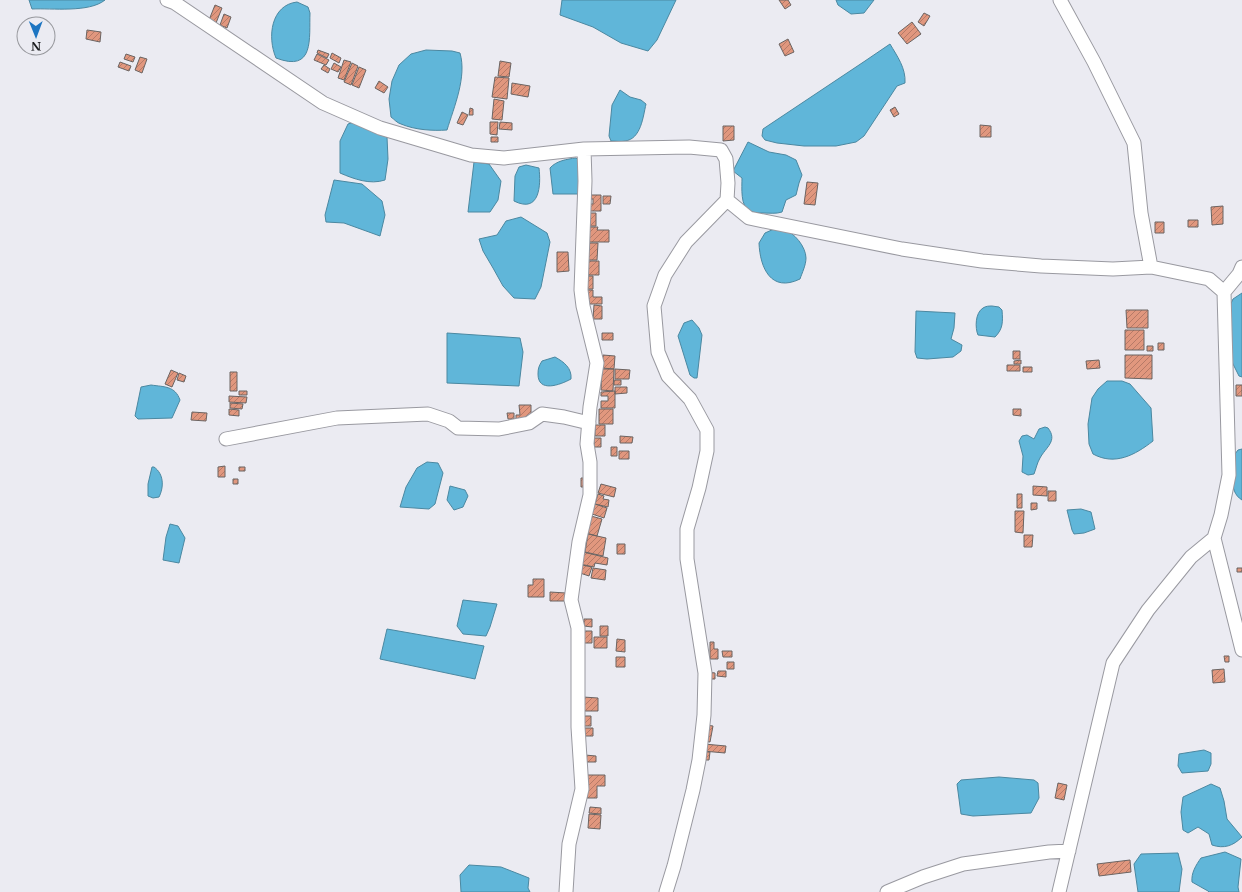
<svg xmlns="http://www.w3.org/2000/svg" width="1242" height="892" viewBox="0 0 1242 892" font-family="'Libre Baskerville',serif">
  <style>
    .water { fill: #60b6d9; stroke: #4b88a1 }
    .building { fill: url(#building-hatch); stroke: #6b6462 }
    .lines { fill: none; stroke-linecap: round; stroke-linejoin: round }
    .minor-casing { stroke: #9999a0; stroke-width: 15 }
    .minor { stroke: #fff; stroke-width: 13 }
  </style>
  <defs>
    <pattern id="building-hatch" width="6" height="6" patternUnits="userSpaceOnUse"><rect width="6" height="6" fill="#e1977e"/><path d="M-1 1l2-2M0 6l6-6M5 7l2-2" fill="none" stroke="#b67a67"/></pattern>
  </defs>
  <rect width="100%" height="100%" fill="#ebebf2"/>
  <!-- water -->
  <path class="water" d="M29,0h76c-16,13 -53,8 -73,9z
    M562,0h114l-19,40 -9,11 -27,-8 -28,-16 -33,-12z
    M836,0h38l-10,13 -13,1 -13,-9z
    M297,2l11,5 2,6c-1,25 5,60 -34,45 -9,-21 -5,-53 21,-56z
    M890,44c7,12 16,24 15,39l-8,3 -33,50 -8,6 -20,4h-32l-27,-3 -12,-3 -3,-4 1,-7 102,-68z
    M426,50l26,1 8,2c7,24 -6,54 -13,77 -14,1 -32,0 -46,-6 -4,-1 -7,-5 -10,-7l-2,-18 3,-18 7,-16 12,-11z
    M620,90l10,7 11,3 5,4c-3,13 -5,35 -21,37 -4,1 -9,0 -14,0l-2,-5 3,-31z
    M354,122l33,15 1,22 -3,21c-15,5 -31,-1 -45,-7v-32l8,-17z
    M748,142l21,10 17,3 10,5 6,15 -3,8 -3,12 -10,5 -4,12c-6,2 -12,1 -19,1 -4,0 -9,0 -13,-2 -10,-4 -8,-24 -8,-33l-9,-7z
    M576,158l5,5 1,25 -4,6h-25l-3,-26c6,-7 17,-9 26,-10z
    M474,162l15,2 12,17 -3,19 -8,12h-22z
    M526,165l13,3c2,17 1,46 -25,33l1,-25 4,-9z
    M334,180l28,4 20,17 3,14 -5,21 -36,-13 -18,-1 -1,-7z
    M521,217l26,16 3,9 -9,45 -6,12 -21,-1 -11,-12 -10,-18 -10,-17 -4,-12 18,-4 9,-14z
    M774,229c3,0 7,0 10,1 10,2 22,17 22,28 0,7 -4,15 -6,21 -29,14 -40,-11 -41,-36l6,-10z
    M1242,293v84l-3,-1 -9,-18 -1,-50 4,-9z
    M992,306l7,1 3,3c1,12 1,19 -7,27l-17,-2c-3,-7 -3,-22 5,-27 3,-2 6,-2 9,-2z
    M916,311l39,2 -1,15 -3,11 11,6 -1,6 -8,6 -26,2 -10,-1 -2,-6z
    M692,320l7,8 3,7 -5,43h-3l-4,-3 -12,-39 6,-13z
    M447,333l73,5 3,14 -4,34 -72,-3z
    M555,357c9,5 17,11 16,22 -11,6 -33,14 -33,-5 0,-6 1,-8 4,-13z
    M1107,381h15l8,3 21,24 2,33c-18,14 -38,25 -60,13l-4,-10 -1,-20 4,-26 6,-9z
    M151,385c14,2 24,1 29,15l-8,18 -34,1 -3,-3 6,-29z
    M1045,427l3,1c10,13 -2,19 -8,30 -3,5 -4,11 -6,16l-6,1 -6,-3 1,-16 -4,-15 3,-5 5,-1 7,4 5,-10z
    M1242,449v51c-15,-9 -8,-31 -7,-46l3,-4z
    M427,462l11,1 5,10 -8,31 -6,5 -29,-2 6,-20 11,-19z
    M152,467h2c10,7 10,20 5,30l-6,1 -5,-2v-12z
    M450,486l15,4 3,6 -5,11 -9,3 -7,-10z
    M1081,509l10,3 4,17 -11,4 -10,1 -2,-4 -5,-20z
    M170,524l8,2 7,12 -6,25 -16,-3 3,-23z
    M463,600l34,4 -7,23 -4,9 -23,-2 -6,-8z
    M387,629l97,17 -9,33 -95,-20z
    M1204,750l7,3v11l-3,7 -26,2 -4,-7 1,-12z
    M999,777l35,3 4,3 1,15 -8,15 -58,3 -12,-2 -4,-30 4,-4z
    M1211,784l9,4 4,13 3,18 15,18c-9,9 -18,12 -30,8l-3,-11 -11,-7 -10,6 -5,-3 -2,-18 2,-15z
    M1225,852l16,7 -3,28 1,5h-30l-1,-1 -16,-9c-1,-9 4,-17 9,-24z
    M1178,853l4,16 -3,23h-41l-4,-28 7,-10z
    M469,865l32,2 28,11 -1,10 2,4h-69l-1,-17z"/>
  <!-- building -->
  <path class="building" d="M779,0h9l3,5 -6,4z
    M215,5l7,3 -6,15 -7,-3z
    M924,13l6,3 -6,10 -6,-4z
    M224,14l7,3 -4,11 -7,-3z
    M912,22l9,12 -14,10 -9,-11z
    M87,30l14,2 -1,10 -14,-3z
    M788,39l6,13 -9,4 -6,-12z
    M318,50l11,4 -2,4 -10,-5z
    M332,53l9,5 -2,5 -9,-5z
    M126,54l9,3 -2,5 -9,-3z
    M317,54l12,6 -3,5 -12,-5z
    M140,57l7,2 -5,14 -7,-3z
    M344,60l7,2 -7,18 -6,-2z
    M500,61l11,2 -2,14 -11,-1z
    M120,62l11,4 -2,5 -11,-4z
    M334,63l7,4 -3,5 -7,-3z
    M352,63l6,3 -7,19 -7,-3z
    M324,65l6,4 -2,4 -7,-4z
    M359,67l7,3 -7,18 -7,-3z
    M495,77l14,1 -2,21 -15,-2z
    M379,81l9,6 -4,6 -9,-5z
    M512,83l18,3 -2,11 -17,-3z
    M494,99l10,2 -2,19 -10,-1z
    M895,107l4,7 -5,3 -4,-7z
    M470,108l3,1v6h-4z
    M462,112l6,3 -5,10 -6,-2z
    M490,122h8l-1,13 -7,-1z
    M500,122l12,1v7l-13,-1z
    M980,125l11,1v11h-11z
    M723,126h11v14l-11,1z
    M491,137h7v5h-7z
    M807,182l11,1 -3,22 -11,-1z
    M587,195h14v16h-14v-7h6v-5h-6z
    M603,196h8l-1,8h-7z
    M1223,206v18l-11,1 -1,-18z
    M585,213h11v13h-11z
    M1188,220h10v7h-10z
    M1155,222h9v11h-9z
    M585,227h13l-1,3h12v12h-24z
    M585,243h13l-1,17h-13z
    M557,252h11l1,19 -12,1z
    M585,261h14v14h-14z
    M585,276h8v13h-8z
    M586,290h7v7h9v7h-16z
    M594,305l8,1v13h-9z
    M1126,310h22v18h-21z
    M1125,330h19v20h-19z
    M602,333h11v7h-11z
    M1158,343h6v7h-6z
    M1147,346h6v5h-6z
    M1013,351h7v8h-7z
    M603,355l12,1 -1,13 -12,-1z
    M1125,355h27v24l-27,-1z
    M1021,360v4h-7v-3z
    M1099,360l1,8 -13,1 -1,-8z
    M1007,365h13v6h-13z
    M1023,367h9v5h-9z
    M602,369h12l-1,22 -12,-1z
    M615,369l15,1 -1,9h-14z
    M171,370l7,3 -6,14 -7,-3z
    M230,372h7v19h-7z
    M179,373l7,3 -2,6 -7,-2z
    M614,380h7v5h-7z
    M1236,385h6v11h-6z
    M615,387h12v6l-12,1z
    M239,391h8v4h-8z
    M615,391v17h-14v-7h7v-5h-7v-4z
    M229,396l18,1 -1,6 -17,-1z
    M230,403l13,1 -1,5 -12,-1z
    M519,405h12v17h-15v-7h4z
    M229,409l10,1v6l-10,-1z
    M599,409h14v15h-14z
    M1013,409h8v7l-8,-1z
    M192,412l15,1 -1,8 -15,-1z
    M507,413h7v6h-6z
    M595,425h10v11h-10z
    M620,436l13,1 -1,6h-12z
    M594,438h7v9h-7z
    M611,447h6v9h-6z
    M619,451h10v8h-10z
    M225,466v11h-7v-10z
    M239,467h6v4h-6z
    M581,478h7l1,9h-8z
    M233,479h5v5h-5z
    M601,484l15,4 -2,9 -16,-4z
    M1033,486l14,1v9l-14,-1z
    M1048,491h8v10h-8z
    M598,494l6,2 -1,3 6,1 -1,7 -13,-3z
    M1017,494h5v14h-5z
    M1031,503h6v6l-6,1z
    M595,504l12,4 -3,10 -12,-4z
    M1015,511h9l-1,22 -8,-1z
    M591,516l11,3 -5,17 -11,-3z
    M588,534l18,4 -3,18 -18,-4z
    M1024,535h9l-1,12h-8z
    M617,544h8v10h-8z
    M583,552l25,6 -1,7 -12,-2 -1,4 -14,-3z
    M582,565l10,2 -3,9 -9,-3z
    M593,568l13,2 -1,10 -14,-2z
    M1237,568h5v4h-5z
    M533,579h11v18h-16v-12h5z
    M550,592l16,1v8h-16z
    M584,619h8v8l-8,-1z
    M600,626h8v10h-8z
    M584,631h8v12h-8z
    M594,637h13v11h-13z
    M617,639l8,1v12l-9,-1z
    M710,642h4v7h4v10h-8z
    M722,651h10v6h-9z
    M1224,656h5v6h-4z
    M616,657h9v10h-9z
    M727,662h7v7h-7z
    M1224,669l1,13 -12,1 -1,-13z
    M718,671h8v6l-9,-1z
    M708,672l7,1v6h-7z
    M583,697l15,1v13h-15z
    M583,716h8v10h-8z
    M706,725l7,1 -3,16 -7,-1z
    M582,728h11v8h-11z
    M704,744l22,2 -1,7 -22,-2z
    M703,752h7l-1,8h-6z
    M585,755l11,1v6h-11z
    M587,775h18v11h-8v12h-10z
    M1058,783l9,2 -3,15 -9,-2z
    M590,807l11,1v6l-12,-1z
    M589,814l12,1 -1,14 -12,-1z
    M1130,860l1,12 -32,4 -2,-12z"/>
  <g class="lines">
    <defs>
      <path id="minor" d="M167,0l8,3 148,100 57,25 91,27 33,3 80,-9 105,-2 32,3 5,9 2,24 -1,17 22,18 153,31 80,12 59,5 72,3 38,-2 58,12 15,13
        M1060,0l34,62 40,81 7,70 10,54
        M226,439l111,-21 91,-4 21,7 9,7 41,1 30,-6 13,-9 22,3 25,6
        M1214,538l28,112
        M566,892l3,-48 13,-55 -4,-62v-99l-7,-28 8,-58 11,-47v-33l-3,-18 3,-37 7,-44 -14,-57 -2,-16 4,-109 -1,-32
        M666,892l8,-26 19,-76 6,-30 5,-45 1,-42 -18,-114v-30l12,-41 8,-37v-21l-17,-31 -22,-23 -10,-24 -4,-46 11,-31 21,-33 41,-42
        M887,892l36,-15 40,-13 86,-12 20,-1
        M1059,892l54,-229 35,-53 43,-53 23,-19 7,-23 8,-40 -5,-183 15,-18 3,-7"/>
    </defs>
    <!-- minor casing -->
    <use href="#minor" class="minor-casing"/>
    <!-- minor -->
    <use href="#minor" class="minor"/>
  </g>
  <!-- north arrow -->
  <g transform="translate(36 36) rotate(179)"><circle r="19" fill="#ebebf2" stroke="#97989d"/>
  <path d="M0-3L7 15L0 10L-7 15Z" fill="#1d75c2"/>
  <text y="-6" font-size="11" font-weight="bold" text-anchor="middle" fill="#1a1b1d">N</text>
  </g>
</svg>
